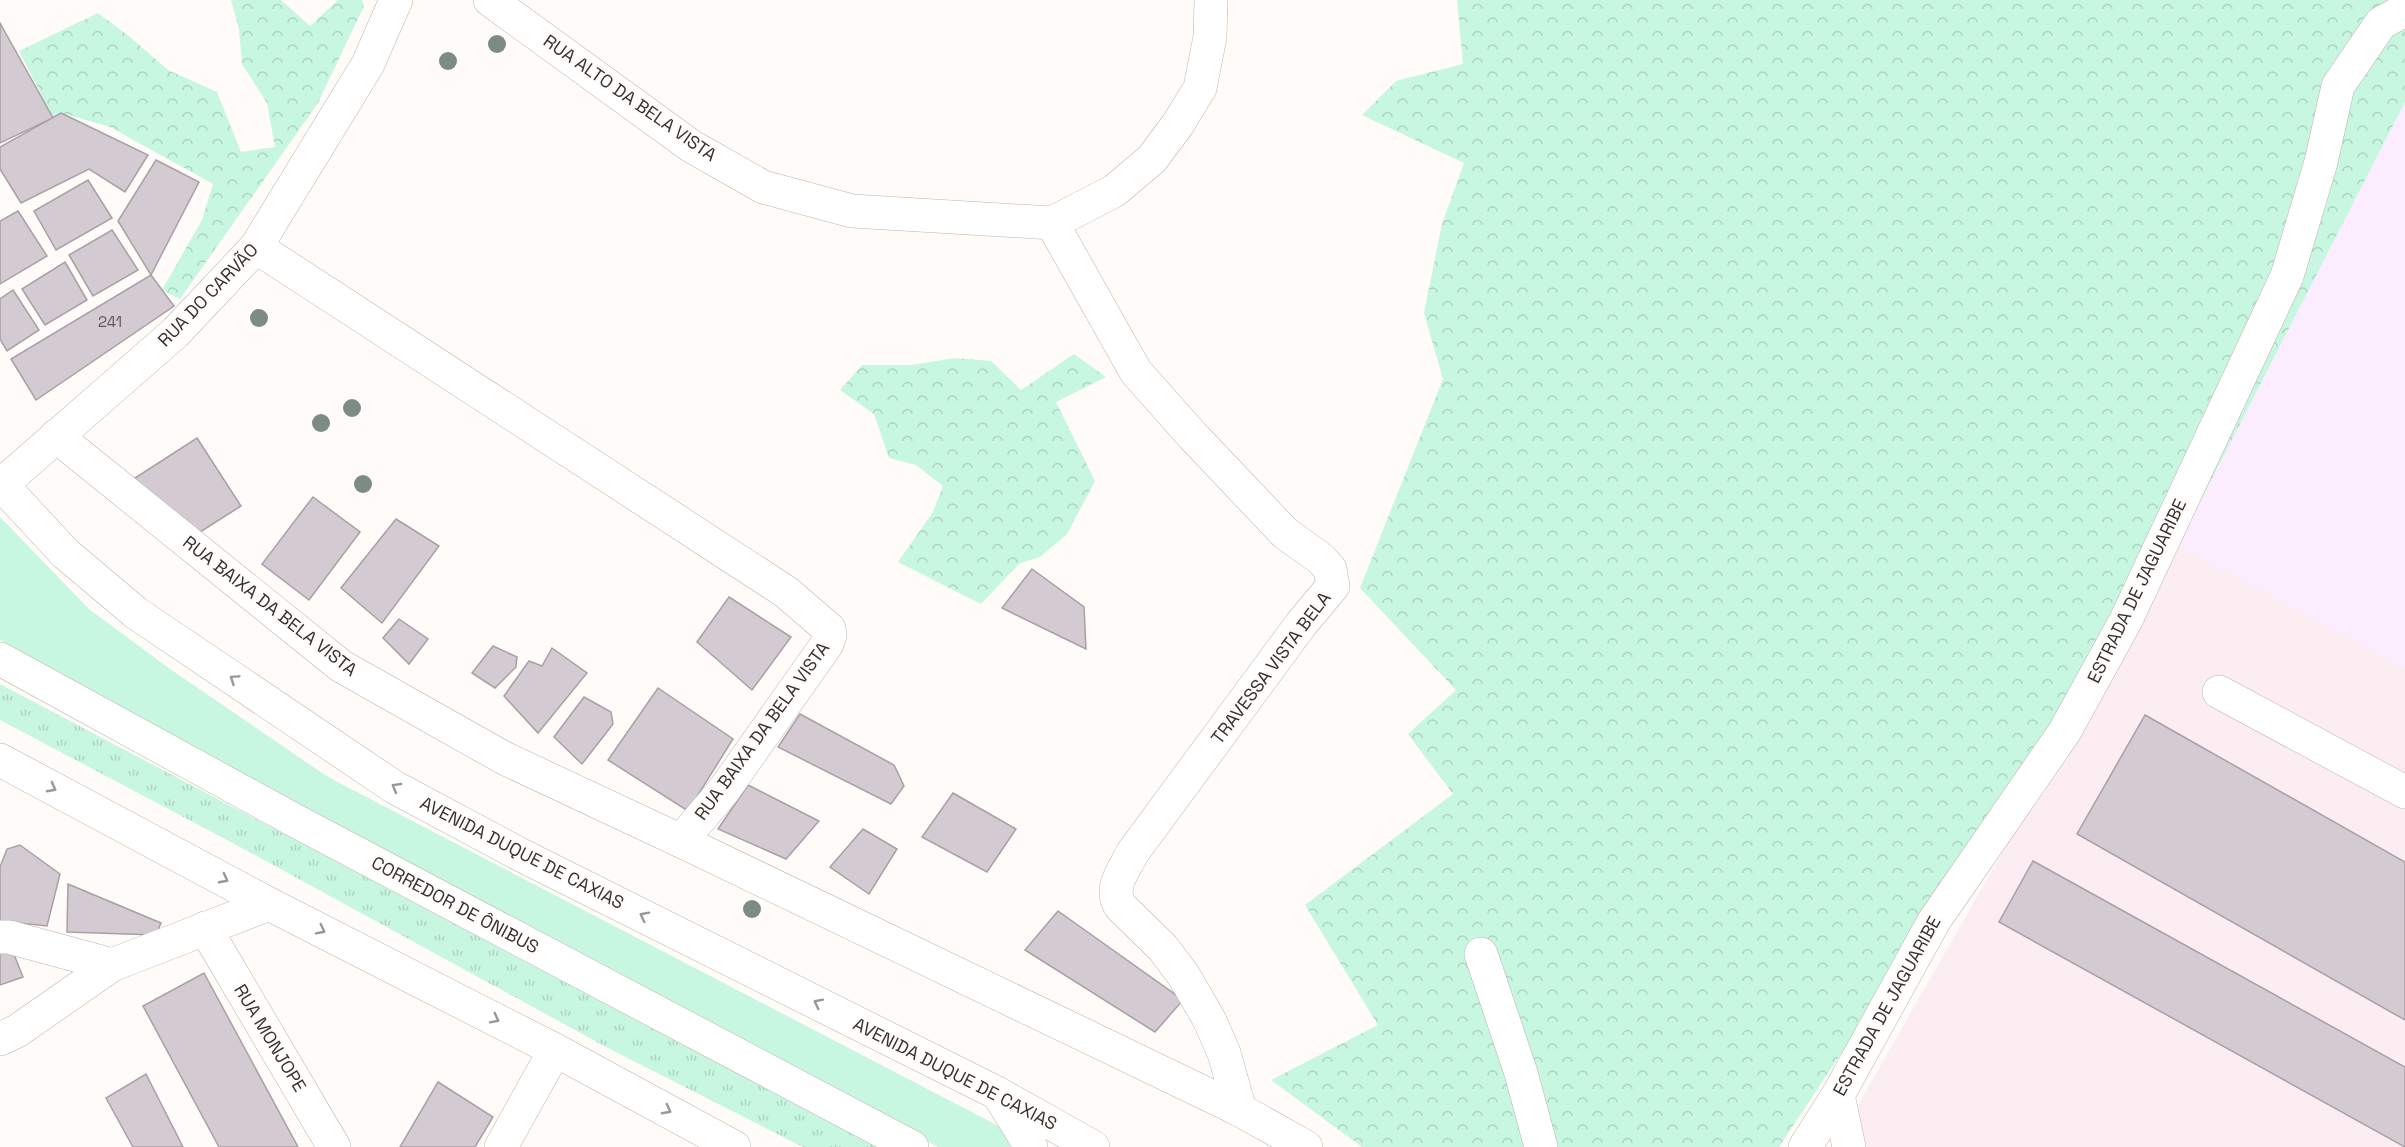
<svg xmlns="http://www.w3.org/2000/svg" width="2405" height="1147" viewBox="0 0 2405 1147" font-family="'Space Grotesk',sans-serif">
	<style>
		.commercial { fill: #fcedf2 }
		.education { fill: #fbecff }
		.grass { fill: url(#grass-tufts) }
		.forest { fill: url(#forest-crowns) }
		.green { fill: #c7f7e0 }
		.building { fill: #d4cad1; stroke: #a99fa6; stroke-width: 1.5 }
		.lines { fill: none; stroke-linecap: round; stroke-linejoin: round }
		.minor-casing { stroke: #beb4ad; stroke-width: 34 }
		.highway-casing { stroke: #beb4ad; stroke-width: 34 }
		.minor { stroke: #fff; stroke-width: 33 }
		.highway { stroke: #fff; stroke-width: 33 }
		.tree { fill: #7d8c83 }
		.oneway { stroke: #9a9897 }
		.labels { text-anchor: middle; stroke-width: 4.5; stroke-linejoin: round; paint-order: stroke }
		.number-label { font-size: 15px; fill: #5e5858 }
		.street-label { font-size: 18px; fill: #36322f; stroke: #fffbf8 }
	</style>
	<defs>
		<pattern id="grass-tufts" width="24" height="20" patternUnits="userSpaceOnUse" patternTransform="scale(1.5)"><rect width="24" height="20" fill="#c7f7e0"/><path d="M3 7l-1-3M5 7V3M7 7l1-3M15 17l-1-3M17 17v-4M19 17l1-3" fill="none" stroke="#acd4c0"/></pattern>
		<pattern id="forest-crowns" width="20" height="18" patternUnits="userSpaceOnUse" patternTransform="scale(1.5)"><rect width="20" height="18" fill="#c7f7e0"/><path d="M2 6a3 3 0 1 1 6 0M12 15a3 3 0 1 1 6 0" fill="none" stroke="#acd4c0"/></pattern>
	</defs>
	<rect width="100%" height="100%" fill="#fffbf8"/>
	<polygon class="commercial" points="2178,545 2405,668 2405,1147 1834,1147"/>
	<polygon class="education" points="2405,102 2405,668 2178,545"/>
	<polygon class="grass" points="0,684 793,1103 890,1147 803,1147 608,1048 242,848 0,720"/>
	<g class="forest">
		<polygon points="231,0 281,0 310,26 338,0 362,0 364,6 318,103 180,299 162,290 202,220 213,184 110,127 62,113 53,118 19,51 98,13 130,37 168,70 217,92 241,152 275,147 267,103 242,64 239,29"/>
		<polygon points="1457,0 2405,0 2405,102 2178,545 1779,1147 1362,1147 1271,1080 1378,1025 1305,905 1453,794 1408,734 1456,690 1360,588 1443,379 1424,313 1442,224 1464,163 1362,115 1396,81 1463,64"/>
		<polygon points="1074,354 1106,377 1056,402 1095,481 1067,534 1040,557 1020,563 981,604 898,562 933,512 943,486 916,465 889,458 874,414 840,390 862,365 911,365 955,358 991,361 1021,390"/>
	</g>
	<polygon class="green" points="0,517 89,609 170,669 328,777 1010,1132 1017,1147 938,1147 320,824 0,640"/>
	<g class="building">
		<polygon points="0,23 53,118 0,143"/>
		<polygon points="61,113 148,155 125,192 89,169 21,203 0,169 0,147"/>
		<polygon points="156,160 199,182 151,275 118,221"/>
		<polygon points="88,180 112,218 56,250 34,211"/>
		<polygon points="18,211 47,256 0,284 0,221"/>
		<polygon points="112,230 138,270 93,296 69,255"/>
		<polygon points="65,262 87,300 45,325 22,289"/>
		<polygon points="151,275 174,306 36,400 11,359"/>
		<polygon points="13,290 39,330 7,351 0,339 0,299"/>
		<polygon points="197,438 241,506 189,539 162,519 135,478"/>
		<polygon points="313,497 360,532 309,600 262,564"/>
		<polygon points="396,519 439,546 382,623 341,588"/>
		<polygon points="1032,569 1084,607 1086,649 1002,608"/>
		<polygon points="729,597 791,637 752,690 697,642"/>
		<polygon points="399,619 428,639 409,664 383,638"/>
		<polygon points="493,646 517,657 516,667 495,688 472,673"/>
		<polygon points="552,648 587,673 538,733 504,696 529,661 542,666"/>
		<polygon points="658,688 733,739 688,811 608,760"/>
		<polygon points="584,697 611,712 613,724 582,764 554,737"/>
		<polygon points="800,714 894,765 904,786 891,804 778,747"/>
		<polygon points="2145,715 2405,862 2405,1020 2077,834"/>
		<polygon points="748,785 819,821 786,859 718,829"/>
		<polygon points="953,793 1016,829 987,872 922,837"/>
		<polygon points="863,829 897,849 869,894 830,867"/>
		<polygon points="20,845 60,874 47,926 0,921 0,867 7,849"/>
		<polygon points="2033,861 2405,1067 2405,1147 1999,922"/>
		<polygon points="68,884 161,923 156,935 67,932"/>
		<polygon points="1058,911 1183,1000 1155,1032 1025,950"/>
		<polygon points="11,947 23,977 0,985 0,952"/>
		<polygon points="204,973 298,1147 219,1147 143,1006"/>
		<polygon points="146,1074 183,1147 133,1147 106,1098"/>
		<polygon points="438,1082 493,1117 475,1147 400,1147"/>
	</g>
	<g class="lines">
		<defs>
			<g id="minor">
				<polyline points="490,0 691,146 763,187 852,211 1052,223 1114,191 1152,159 1178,124 1200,88 1210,37 1211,0"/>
				<path d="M1052,223L1136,372L1192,435L1285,533L1321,559L1330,569L1333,586L1302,623L1133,852C1124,870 1109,887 1120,906L1163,948L1184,976L1209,1019L1224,1053L1240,1110"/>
				<polyline points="256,247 786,592 829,629 830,635 827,644 724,790 681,841"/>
				<polyline points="56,436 341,666 504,758 681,841 1240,1110 1306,1147"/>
				<polyline points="1,485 175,333 256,247 368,64 396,0"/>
				<polyline points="0,659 294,820 912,1147"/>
				<polyline points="2219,692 2405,792"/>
				<polyline points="205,928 334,1147"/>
				<polyline points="0,937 9,937 112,965"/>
				<polyline points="1481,954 1521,1073 1541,1147"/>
				<polyline points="0,1039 17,1031 112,965 269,904"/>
				<polyline points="1838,1095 1849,1147"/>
				<polyline points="501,1147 555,1050"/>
				<polyline points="1805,1147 1838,1095 1934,921 2065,731 2126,620 2287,276 2321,162 2338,86 2381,23 2405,10"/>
			</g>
			<g id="highway">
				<polyline points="0,483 65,553 136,613 394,787 525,857 997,1093 1093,1147"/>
				<polyline points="0,760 269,904 555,1050 734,1147"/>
				<polyline points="999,1095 1031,1147"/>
			</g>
		</defs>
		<use href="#minor" class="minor-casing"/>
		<use href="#highway" class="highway-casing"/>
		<use href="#minor" class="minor"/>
		<use href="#highway" class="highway"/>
	</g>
	<g class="tree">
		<circle cx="497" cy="44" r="9"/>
		<circle cx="448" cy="61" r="9"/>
		<circle cx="259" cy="318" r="9"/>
		<circle cx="352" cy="408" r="9"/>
		<circle cx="321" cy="423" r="9"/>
		<circle cx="363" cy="484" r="9"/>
		<circle cx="752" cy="909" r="9"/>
	</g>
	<defs><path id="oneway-chevron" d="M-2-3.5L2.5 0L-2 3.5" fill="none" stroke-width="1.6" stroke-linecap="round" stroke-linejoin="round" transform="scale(1.5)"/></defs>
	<g class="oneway">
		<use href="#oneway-chevron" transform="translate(234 679) rotate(-146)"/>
		<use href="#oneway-chevron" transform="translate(396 787) rotate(-150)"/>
		<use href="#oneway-chevron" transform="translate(52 788) rotate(28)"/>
		<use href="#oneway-chevron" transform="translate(224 879) rotate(28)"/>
		<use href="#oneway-chevron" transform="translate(644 916) rotate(-153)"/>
		<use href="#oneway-chevron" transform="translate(321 930) rotate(27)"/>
		<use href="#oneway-chevron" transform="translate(818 1003) rotate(-153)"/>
		<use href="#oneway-chevron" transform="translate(495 1019) rotate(27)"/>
		<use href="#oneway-chevron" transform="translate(667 1110) rotate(28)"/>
	</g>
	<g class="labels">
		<g class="number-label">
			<text x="110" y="327">241</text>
		</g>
		<g class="street-label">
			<text transform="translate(630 98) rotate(35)" y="6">RUA ALTO DA BELA VISTA</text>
			<text transform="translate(208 295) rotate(-46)" y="6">RUA DO CARVÃO</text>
			<text transform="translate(2137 591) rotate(-64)" y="6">ESTRADA DE JAGUARIBE</text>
			<text transform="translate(270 606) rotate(38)" y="6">RUA BAIXA DA BELA VISTA</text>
			<text transform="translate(1271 668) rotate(-53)" y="6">TRAVESSA VISTA BELA</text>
			<text transform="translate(762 731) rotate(-54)" y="6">RUA BAIXA DA BELA VISTA</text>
			<text transform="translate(522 853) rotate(27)" y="6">AVENIDA DUQUE DE CAXIAS</text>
			<text transform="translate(455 905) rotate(28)" y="6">CORREDOR DE ÔNIBUS</text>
			<text transform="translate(1887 1006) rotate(-61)" y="6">ESTRADA DE JAGUARIBE</text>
			<text transform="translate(270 1038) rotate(59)" y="6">RUA MONJOPE</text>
			<text transform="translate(955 1074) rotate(27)" y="6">AVENIDA DUQUE DE CAXIAS</text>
		</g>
	</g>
</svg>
